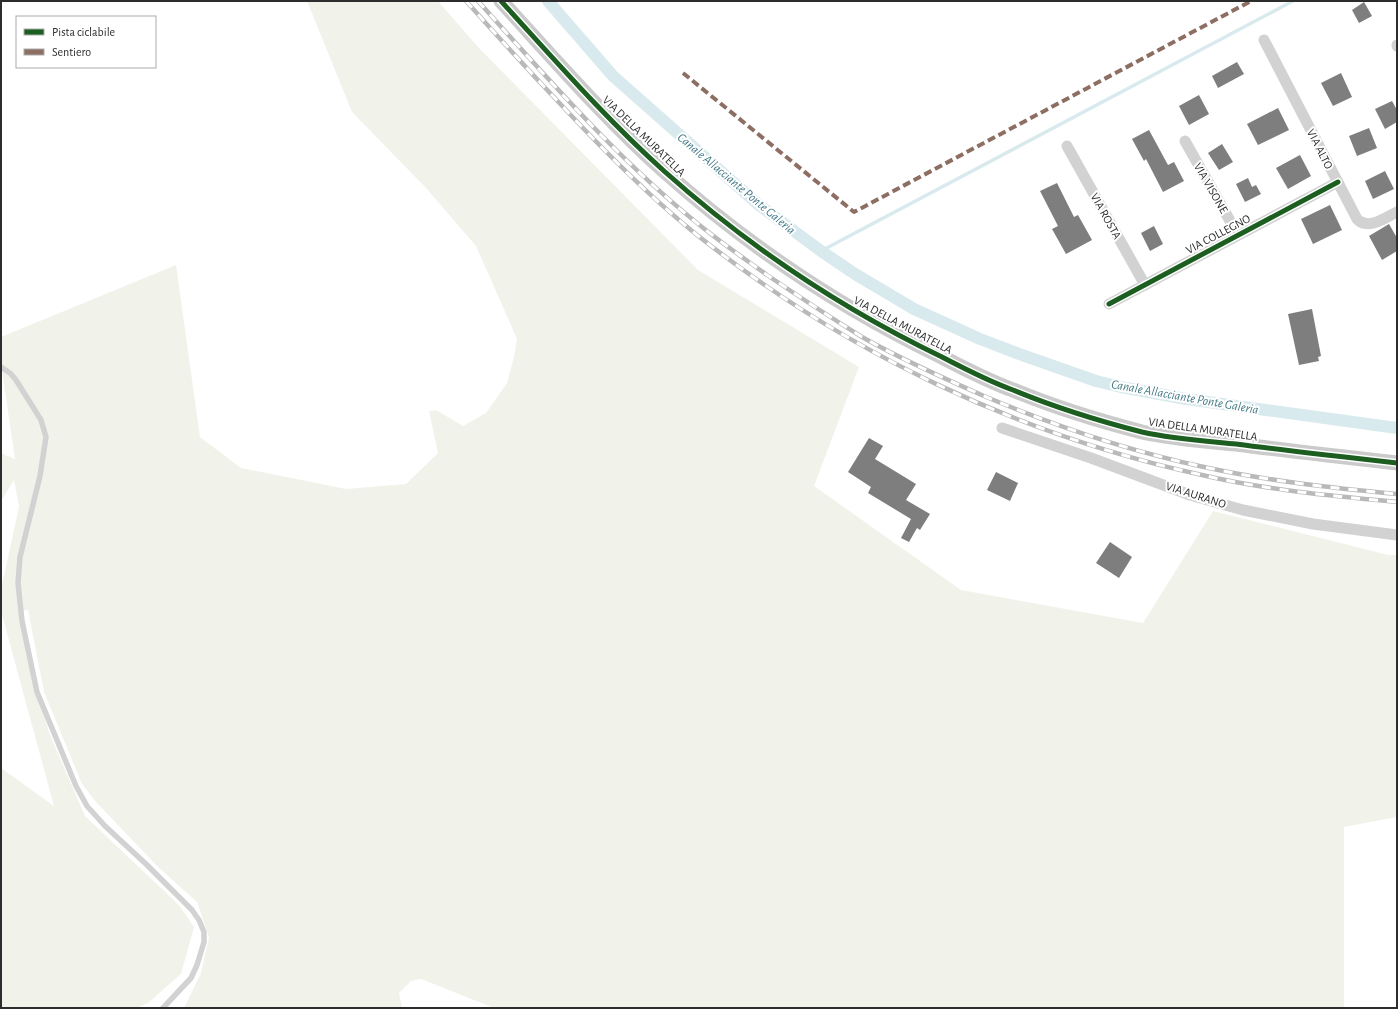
<svg xmlns="http://www.w3.org/2000/svg" width="1398" height="1009" viewBox="0 0 1398 1009" font-family="'Alegreya Sans',sans-serif">
	<style>
		.green { fill: #f1f3eb }
		.lines { fill: none; stroke-linecap: round; stroke-linejoin: round }
		.stream { stroke: #d9eaee; stroke-width: 3.5 }
		.canal { stroke: #d9eaee; stroke-width: 12 }
		.building { fill: #7e7e7e }
		.lane { stroke: #d2d2d2; stroke-width: 5.5 }
		.street { stroke: #d2d2d2; stroke-width: 11 }
		.secondary { stroke: #cbcbcb; stroke-width: 15 }
		.rail-casing { stroke: #b9b9b9; stroke-width: 4.5 }
		.rail { stroke: #fff; stroke-width: 3; stroke-dasharray: 9; stroke-linecap: butt }
		.quiet { stroke: #8d6e63; stroke-width: 4; stroke-dasharray: 8 4; stroke-linecap: butt }
		.cycleway-casing { stroke: #fff; stroke-width: 8 }
		.cycleway { stroke: #1b5e20; stroke-width: 5 }
		.labels { text-anchor: middle; stroke-width: 4; stroke-linejoin: round; paint-order: stroke }
		.street-label { font-size: 12px; fill: #2d2d2d; stroke: #fff }
		.water-label { font-size: 13px; font-style: italic; fill: #427987; stroke: #fff }
	</style>
	<rect width="100%" height="100%" fill="#fff"/>
	<polygon class="green" points="307,1 438,1 478,47 698,270 859,367 814,486 961,590 1143,623 1213,511 1388,555 1397,555 1397,817 1344,827 1344,1008 494,1008 421,979 411,981 399,993 402,1008 184,1008 201,973 209,937 197,902 158,867 96,802 82,784 44,692 28,610 20,611 32,677 50,735 85,816 179,905 194,927 181,974 148,1003 137,1008 1,1008 1,768 54,806 1,611 1,589 19,507 14,480 1,501 1,453 15,459 1,364 1,337 176,265 200,437 241,468 346,489 406,484 438,453 429,411 436,410 463,426 486,413 507,383 514,357 517,339 476,246 426,188 352,112"/>
	<g class="lines">
		<polyline class="stream" points="821,251 1293,1"/>
		<polyline class="canal" points="548,1 613,76 759,205 821,251 855,274 914,309 980,339 1022,355 1096,381 1121,387 1186,399 1397,428"/>
	</g>
	<g class="building">
		<polygon points="1364,2 1372,16 1359,23 1352,10"/>
		<polygon points="1237,62 1244,74 1218,88 1212,76"/>
		<polygon points="1341,73 1352,97 1333,106 1321,83"/>
		<polygon points="1199,95 1209,114 1189,125 1179,106"/>
		<polygon points="1392,101 1397,110 1397,122 1385,129 1375,109"/>
		<polygon points="1278,108 1289,130 1258,145 1247,124"/>
		<polygon points="1369,128 1377,148 1357,156 1349,136"/>
		<polygon points="1149,130 1168,165 1174,162 1184,181 1163,192 1146,159 1144,161 1132,139"/>
		<polygon points="1222,144 1233,162 1219,170 1208,153"/>
		<polygon points="1300,155 1311,176 1288,189 1276,168"/>
		<polygon points="1385,171 1394,189 1373,199 1365,181"/>
		<polygon points="1248,178 1252,187 1256,185 1261,194 1245,202 1236,184"/>
		<polygon points="1057,183 1074,217 1078,215 1092,240 1066,254 1052,229 1058,226 1040,191"/>
		<polygon points="1330,205 1342,230 1313,244 1301,219"/>
		<polygon points="1389,224 1397,238 1397,251 1382,260 1369,236"/>
		<polygon points="1154,226 1163,244 1150,251 1141,233"/>
		<polygon points="1312,309 1321,356 1318,357 1319,361 1299,365 1288,314"/>
		<polygon points="869,438 883,446 875,459 916,484 906,500 930,514 920,530 917,528 909,542 901,538 911,519 868,493 871,487 848,472"/>
		<polygon points="996,472 1018,483 1010,501 987,490"/>
		<polygon points="1110,542 1132,557 1119,578 1096,563"/>
	</g>
	<g class="lines">
		<polyline class="lane" points="1,367 10,373 16,380 41,420 46,437 40,476 20,557 18,583 22,621 37,692 76,786 87,806 105,826 146,864 192,910 199,920 204,932 204,942 197,965 191,978 163,1008"/>
		<g class="street">
			<path d="M1264,40L1357,219C1368,231 1386,217 1397,212"/>
			<polyline points="1397,45 1397,46"/>
			<polyline points="1185,141 1238,235"/>
			<polyline points="1067,146 1145,285"/>
			<polyline points="1109,304 1338,182"/>
			<polyline points="1002,428 1091,458 1190,495 1243,510 1313,524 1397,535"/>
		</g>
		<path class="secondary" d="M501,1C554,59 606,119 664,171C748,246 840,308 942,357C965,369 988,381 1013,390C1054,407 1099,421 1142,432C1173,439 1205,441 1236,444C1289,451 1343,457 1397,463"/>
		<defs>
			<g id="rail">
				<path d="M466,1C499,38 532,74 566,110C607,154 650,197 697,235C845,352 1018,435 1202,475C1266,490 1332,496 1397,502"/>
				<path d="M478,1C548,79 619,161 702,227C723,244 745,259 767,275C798,296 830,317 862,337C901,359 943,378 984,396C1055,426 1129,451 1204,467C1268,481 1333,488 1397,494"/>
			</g>
		</defs>
		<use href="#rail" class="rail-casing"/>
		<use href="#rail" class="rail"/>
		<polyline class="quiet" points="683,73 854,212 1251,1"/>
		<defs>
			<g id="cycleway">
				<path d="M501,1C554,59 606,119 664,171C748,246 840,308 942,357C965,369 988,381 1013,390C1054,407 1099,421 1142,432C1173,439 1205,441 1236,444C1289,451 1343,457 1397,463"/>
				<polyline points="1109,304 1338,182"/>
			</g>
		</defs>
		<use href="#cycleway" class="cycleway-casing"/>
		<use href="#cycleway" class="cycleway"/>
	</g>
	<g class="labels">
		<g class="street-label">
			<text transform="translate(644 136) rotate(44)" y="4">VIA DELLA MURATELLA</text>
			<text transform="translate(1320 149) rotate(63)" y="4">VIA ALTO</text>
			<text transform="translate(1211 188) rotate(60)" y="4">VIA VISONE</text>
			<text transform="translate(1106 216) rotate(61)" y="4">VIA ROSTA</text>
			<text transform="translate(1218 234) rotate(-28)" y="4">VIA COLLEGNO</text>
			<text transform="translate(903 325) rotate(28)" y="4">VIA DELLA MURATELLA</text>
			<text transform="translate(1203 429) rotate(8)" y="4">VIA DELLA MURATELLA</text>
			<text transform="translate(1196 495) rotate(18)" y="4">VIA AURANO</text>
		</g>
		<g class="water-label">
			<text transform="translate(737 183) rotate(40)" y="5">Canale Allacciante Ponte Galeria</text>
			<text transform="translate(1185 396) rotate(10)" y="5">Canale Allacciante Ponte Galeria</text>
		</g>
	</g>
	<rect width="1398" height="1009" fill="none" stroke="#2d2d2d" stroke-width="4"/>
	<rect x="16" y="16" width="140" height="52" fill="#ffffff" stroke="#ababab"/>
	<rect x="24" y="29" width="20" height="6" fill="#1b5e20" stroke="#ababab"/>
	<text x="52" y="36" font-size="12" fill="#2d2d2d">Pista ciclabile</text>
	<rect x="24" y="49" width="20" height="6" fill="#8d6e63" stroke="#ababab"/>
	<text x="52" y="56" font-size="12" fill="#2d2d2d">Sentiero</text>
</svg>
